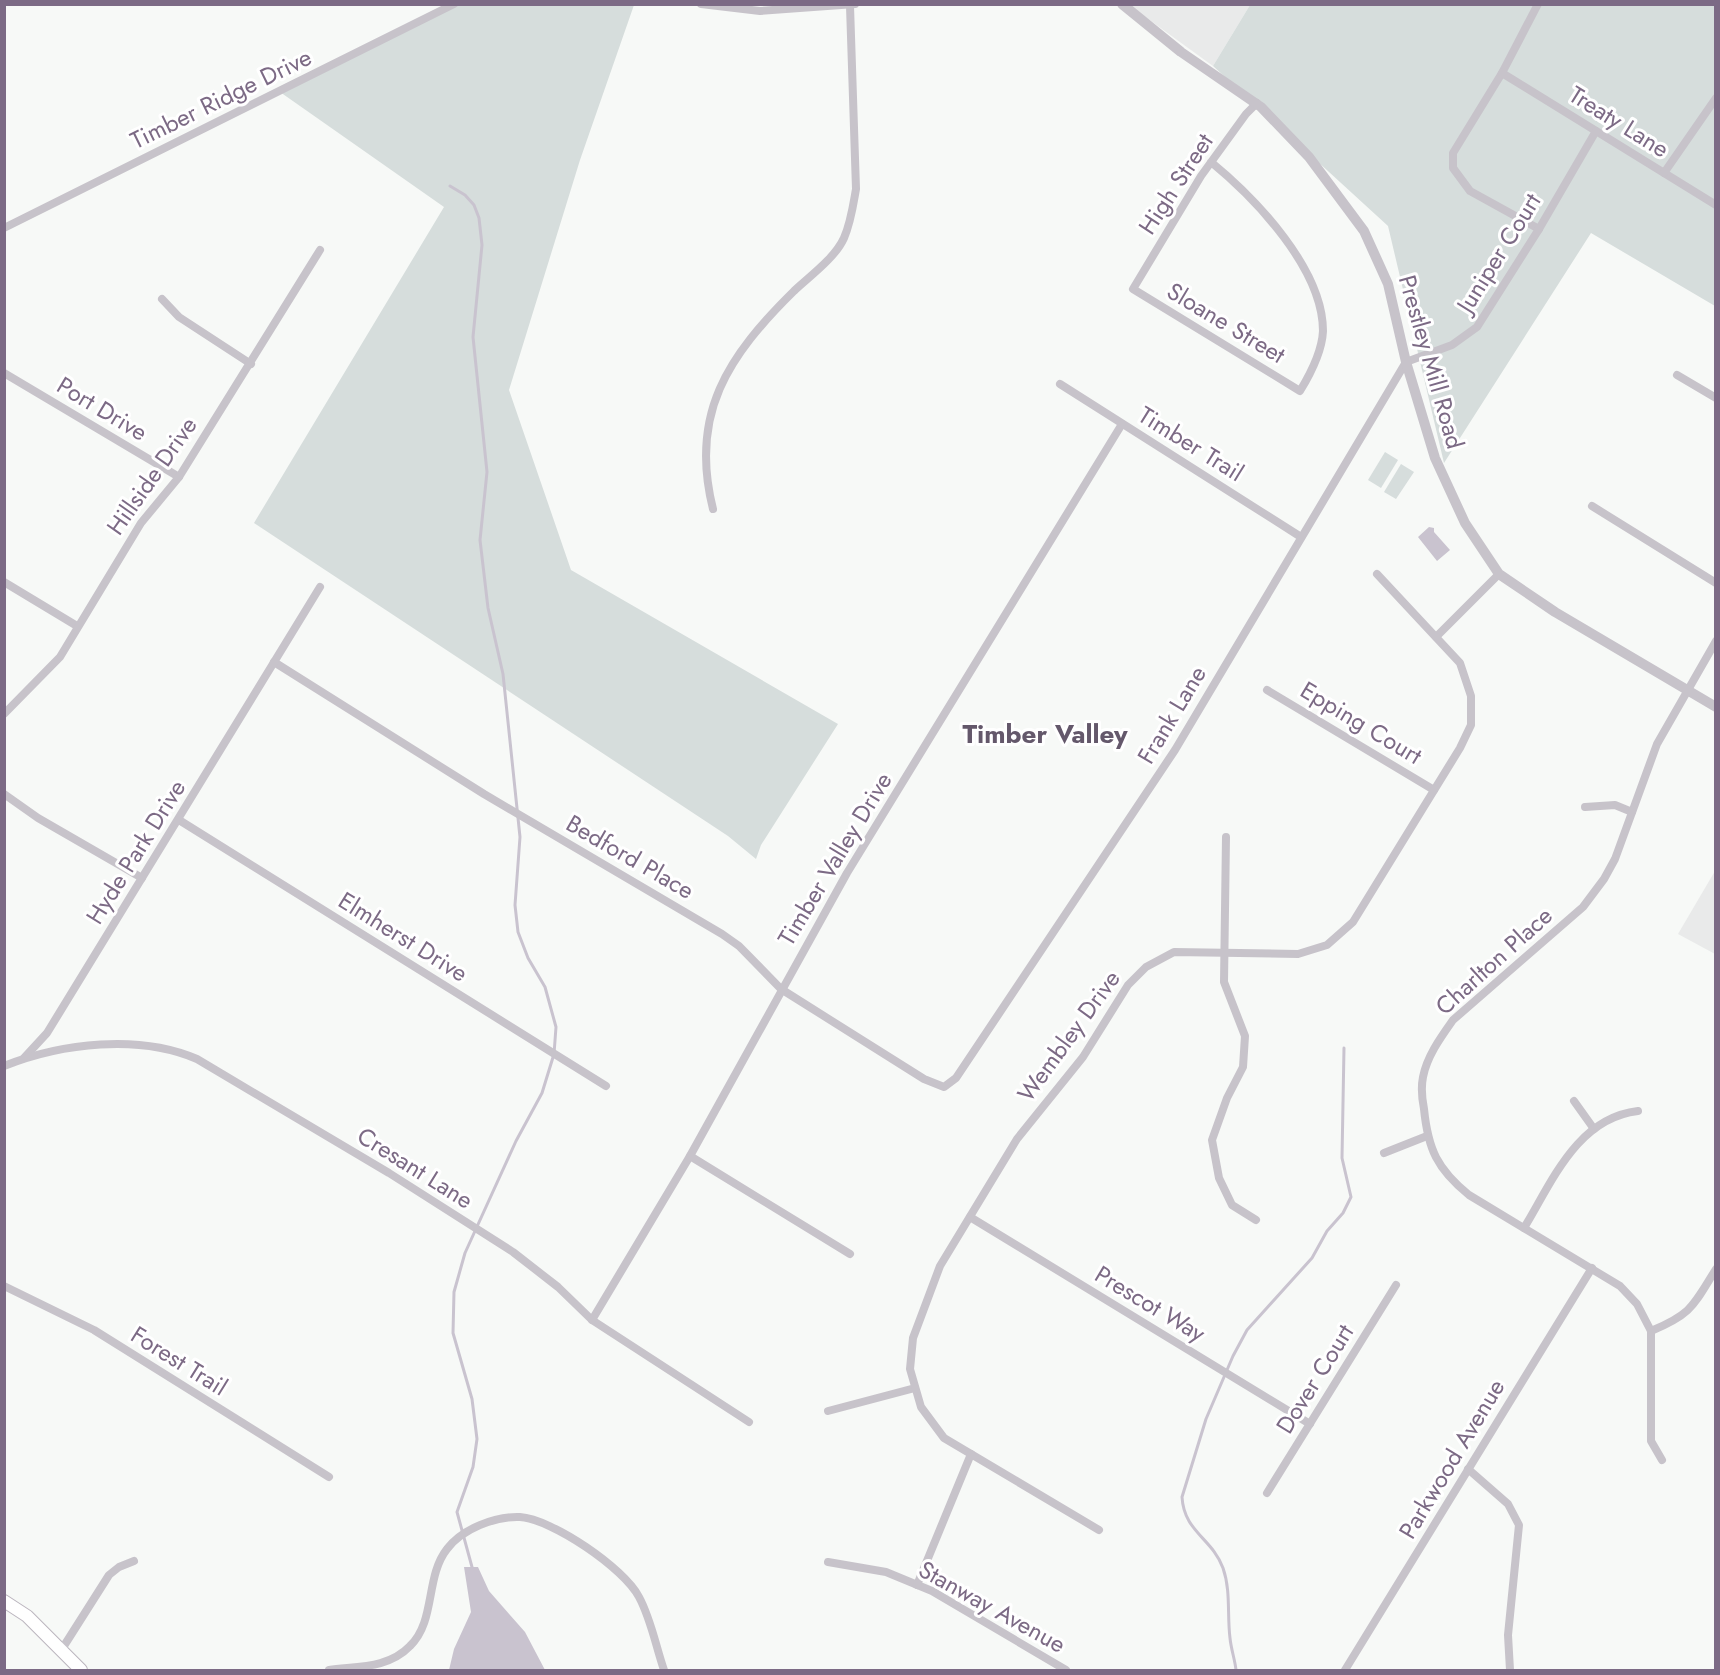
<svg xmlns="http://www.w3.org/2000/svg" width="1720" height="1675" viewBox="0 0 1720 1675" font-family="Jost,sans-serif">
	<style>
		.built { fill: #e9eaea }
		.green { fill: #d6dddc }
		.water { fill: #c9c3cf }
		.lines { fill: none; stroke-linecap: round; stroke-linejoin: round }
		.stream { stroke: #c9c3cf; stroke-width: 3 }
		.secondary-casing { stroke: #bbb5be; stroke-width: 14 }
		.minor { stroke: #c7c3ca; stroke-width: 8 }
		.tertiary { stroke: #c7c3ca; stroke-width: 10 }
		.secondary { stroke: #fff; stroke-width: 12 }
		.labels { text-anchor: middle; stroke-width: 6; stroke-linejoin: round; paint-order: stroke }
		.street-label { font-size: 24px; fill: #7c6a85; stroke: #fff }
		.neighbourhood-label { font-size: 26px; font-weight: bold; fill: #64586b; stroke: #fff }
	</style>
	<rect width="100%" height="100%" fill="#f7f9f7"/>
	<g class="built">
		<polygon points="1129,5 1250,5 1213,66"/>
		<polygon points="1715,871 1715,954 1678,934"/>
	</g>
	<g class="green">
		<polygon points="454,5 634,5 580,160 509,390 571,570 838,724 761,845 756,859 728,836 254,523 444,207 280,92"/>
		<polygon points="1250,5 1715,5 1715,306 1591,233 1444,463 1388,226 1213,66"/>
		<polygon points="1385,452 1398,460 1381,488 1368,480"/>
		<polygon points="1401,464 1414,472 1396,499 1384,492"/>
	</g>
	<g class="water">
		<polygon points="1429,527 1434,528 1434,532 1450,550 1437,561 1418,537"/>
		<polygon points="464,1567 478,1567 489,1591 525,1632 545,1670 449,1670 454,1649 471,1612"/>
	</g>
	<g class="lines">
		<g class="stream">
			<polyline points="450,186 465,195 474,205 479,218 482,245 473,337 487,472 480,540 488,608 503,674 520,837 515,905 518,932 528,958 545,987 556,1027 554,1054 542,1093 516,1141 465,1253 454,1292 453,1333 472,1399 477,1439 473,1467 457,1512 472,1567"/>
			<path d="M1236,1670C1235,1660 1231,1649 1230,1638C1227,1615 1231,1591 1223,1568C1212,1538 1184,1532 1182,1497L1206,1419L1233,1356L1247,1330L1312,1258L1327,1231L1343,1213L1351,1197L1342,1158L1344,1048"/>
		</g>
		<defs>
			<polyline id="secondary" points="4,1601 27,1616 81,1670"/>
		</defs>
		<use href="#secondary" class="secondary-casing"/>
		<g class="minor">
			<polyline points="701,4 760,11 855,4"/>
			<polyline points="1538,4 1502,73 1453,153 1453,168 1470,191 1539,229"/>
			<polyline points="1502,73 1716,205"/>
			<path d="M1211,162C1256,199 1323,269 1323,331C1322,352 1311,373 1300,391L1133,289L1201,176L1246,114L1257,103"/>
			<polyline points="1664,173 1716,98"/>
			<polyline points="4,228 454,4"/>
			<polyline points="162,299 179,317 251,364"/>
			<polyline points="4,373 179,477"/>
			<polyline points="1677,375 1716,398"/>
			<polyline points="1060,384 1301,537"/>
			<polyline points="1592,506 1716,583"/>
			<path d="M713,509C689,414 728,356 794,291C810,276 835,258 844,238C851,222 853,206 856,189L850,6"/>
			<polyline points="4,582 77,626"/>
			<polyline points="1436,637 1499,574"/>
			<polyline points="274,662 484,794 722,934 739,946 781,989 924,1079 944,1087 956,1078 1175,750 1406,362 1452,345 1477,327 1539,229 1596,131"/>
			<polyline points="1267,690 1434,790"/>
			<polyline points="4,714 60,657 141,523 179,477 320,250"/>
			<polyline points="4,794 38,818 142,878"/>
			<polyline points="1585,807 1615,805 1632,812"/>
			<polyline points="179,820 606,1086"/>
			<polyline points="1226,837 1224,982 1245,1036 1243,1067 1227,1098 1212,1140 1219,1178 1232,1205 1256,1220"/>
			<polyline points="24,1058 47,1033 320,587"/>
			<path d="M4,1066C62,1043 139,1034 197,1059L389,1173L513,1252L558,1287L592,1320L749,1422"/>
			<polyline points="1574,1101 1594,1129"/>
			<polyline points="1384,1153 1427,1136"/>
			<polyline points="690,1156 850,1254"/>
			<polyline points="970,1217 1310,1424"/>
			<path d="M1524,1228C1552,1182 1577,1118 1638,1111"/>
			<polyline points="4,1286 94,1330 329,1477"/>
			<polyline points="592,1320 690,1156 847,873 1122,424"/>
			<path d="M1651,1331C1692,1314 1693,1306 1716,1269"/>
			<polyline points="828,1411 915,1388"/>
			<path d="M1662,1460L1651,1441V1331L1637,1304L1620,1286L1469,1195C1437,1169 1428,1149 1424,1109C1422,1099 1421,1087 1423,1077C1427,1056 1441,1037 1453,1020L1583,907L1604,879L1615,859L1657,744L1716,641"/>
			<polyline points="1468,1469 1508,1504 1519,1525 1508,1635 1510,1670"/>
			<polyline points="1267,1493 1396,1285"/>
			<polyline points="1099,1530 944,1438 921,1407 910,1369 913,1338 940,1266 1017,1139 1083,1057 1128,985 1146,967 1174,952 1298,954 1327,945 1353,922 1460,748 1471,725 1471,696 1460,663 1377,574"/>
			<polyline points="828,1562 886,1572 932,1591 1066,1670"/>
			<polyline points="917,1585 971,1454"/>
			<polyline points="62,1649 109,1575 119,1567 134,1561"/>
			<path d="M329,1670C356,1666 388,1669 410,1646C436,1621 425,1577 447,1549C462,1529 495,1516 520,1517C552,1519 624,1568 639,1597C651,1619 656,1647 664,1670"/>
			<polyline points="1345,1670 1592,1268"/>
		</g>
		<polyline class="tertiary" points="1122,4 1181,52 1261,107 1309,157 1364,231 1388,284 1406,362 1435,458 1465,523 1499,574 1555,612 1716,707"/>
		<use href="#secondary" class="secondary"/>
	</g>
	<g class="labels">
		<g class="street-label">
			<text transform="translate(221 99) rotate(-26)" y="8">Timber Ridge Drive</text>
			<text transform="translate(1619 122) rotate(32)" y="8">Treaty Lane</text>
			<text transform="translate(1176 184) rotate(-57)" y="8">High Street</text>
			<text transform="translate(1499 253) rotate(-58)" y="8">Juniper Court</text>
			<text transform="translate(1226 323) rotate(31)" y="8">Sloane Street</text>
			<text transform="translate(1431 362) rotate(74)" y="8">Prestley Mill Road</text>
			<text transform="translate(102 409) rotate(31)" y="8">Port Drive</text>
			<text transform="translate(1191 444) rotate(32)" y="8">Timber Trail</text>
			<text transform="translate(152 476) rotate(-55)" y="8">Hillside Drive</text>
			<text transform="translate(1172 715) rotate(-59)" y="8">Frank Lane</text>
			<text transform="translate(1361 723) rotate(31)" y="8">Epping Court</text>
			<text transform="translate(136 852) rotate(-58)" y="8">Hyde Park Drive</text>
			<text transform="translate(630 857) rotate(30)" y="8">Bedford Place</text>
			<text transform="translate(835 859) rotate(-59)" y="8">Timber Valley Drive</text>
			<text transform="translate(403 937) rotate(32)" y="8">Elmherst Drive</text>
			<text transform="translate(1494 961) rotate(-42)" y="8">Charlton Place</text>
			<text transform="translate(1069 1036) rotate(-54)" y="8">Wembley Drive</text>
			<text transform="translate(415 1168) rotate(32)" y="8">Cresant Lane</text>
			<text transform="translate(1150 1304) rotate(31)" y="8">Prescot Way</text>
			<text transform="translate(179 1361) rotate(32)" y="8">Forest Trail</text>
			<text transform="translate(1315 1379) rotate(-58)" y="8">Dover Court</text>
			<text transform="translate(1452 1459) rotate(-59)" y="8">Parkwood Avenue</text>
			<text transform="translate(992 1607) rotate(29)" y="8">Stanway Avenue</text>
		</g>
		<g class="neighbourhood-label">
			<text x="1045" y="743">Timber Valley</text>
		</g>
	</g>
	<rect width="1720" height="1675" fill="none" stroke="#7c6a85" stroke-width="12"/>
</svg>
